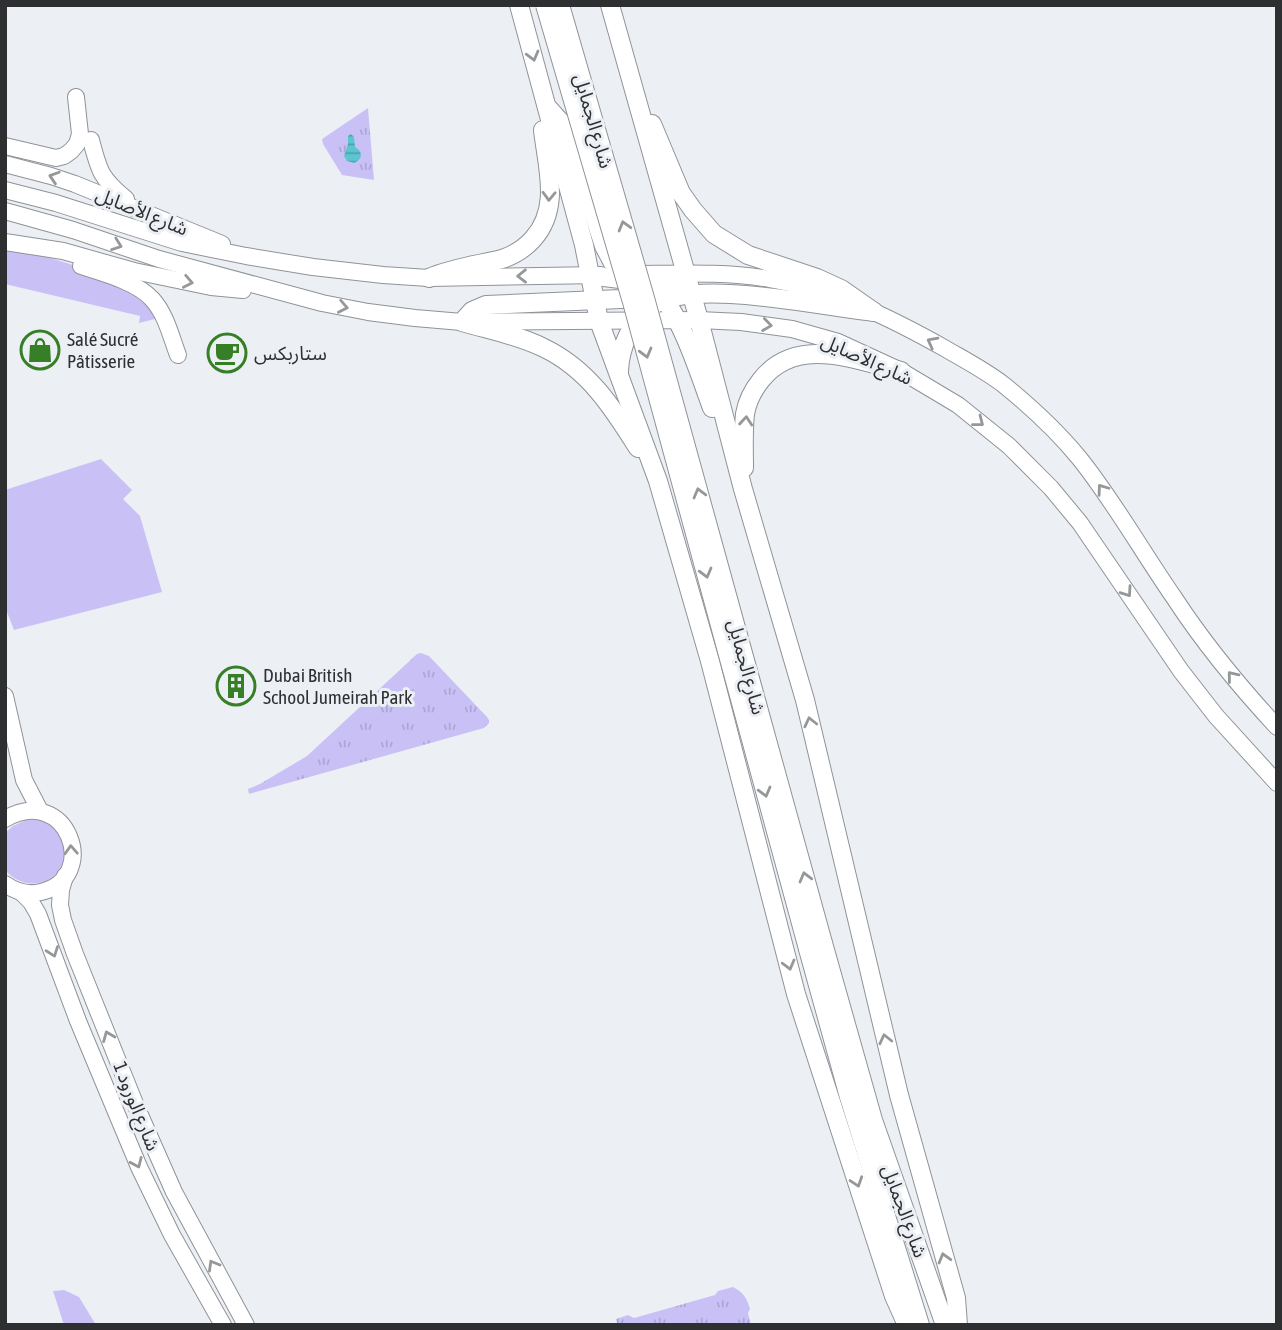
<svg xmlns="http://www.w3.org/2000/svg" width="1282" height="1330" viewBox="0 0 1282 1330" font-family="'Asap Condensed','Noto Sans Arabic',sans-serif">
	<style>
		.green { fill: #c9c1f6 }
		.park { fill: url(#park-tufts) }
		.water { fill: url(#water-rules) }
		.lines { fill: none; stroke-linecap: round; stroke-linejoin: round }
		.secondary-casing { stroke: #8f9398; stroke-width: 18 }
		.primary-casing { stroke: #8f9398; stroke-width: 20 }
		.secondary { stroke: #fff; stroke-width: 16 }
		.primary { stroke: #fff; stroke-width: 18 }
		.primary-bridge-casing { stroke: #8f9398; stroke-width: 20; stroke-linecap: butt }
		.primary-bridge { stroke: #fff; stroke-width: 18 }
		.oneway { stroke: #969798 }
		.labels { text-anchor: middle; stroke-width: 6; stroke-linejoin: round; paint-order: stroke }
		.street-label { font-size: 19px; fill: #2e2f31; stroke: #ecf0f5 }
		.poi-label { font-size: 19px; fill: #2e2f31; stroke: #ecf0f5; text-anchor: start }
	</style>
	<defs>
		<pattern id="park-tufts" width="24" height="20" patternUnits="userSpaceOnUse" patternTransform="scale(1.75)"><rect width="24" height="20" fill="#c9c1f6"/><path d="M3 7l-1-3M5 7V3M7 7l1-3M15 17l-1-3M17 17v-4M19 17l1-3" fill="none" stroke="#ada6d3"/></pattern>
		<pattern id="water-rules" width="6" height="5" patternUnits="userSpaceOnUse" patternTransform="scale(1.75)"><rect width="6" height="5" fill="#5dc5d1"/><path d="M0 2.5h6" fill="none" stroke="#4da0aa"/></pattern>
	</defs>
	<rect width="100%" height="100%" fill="#ecf0f5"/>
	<g class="green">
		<polygon points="5,250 41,255 73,265 96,276 134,290 159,318 139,323 140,316 5,284"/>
		<polygon points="101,459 132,490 123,499 140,516 162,592 14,630 5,607 5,490"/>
		<path d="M26,820C32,820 37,819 42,821C60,827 70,850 61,867C49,889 20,888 5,870V833L13,826Z"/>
		<polygon points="64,1290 79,1297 96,1325 64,1325 53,1291"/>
	</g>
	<g class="park">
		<polygon points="368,108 374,180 342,175 323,144 322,139"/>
		<polygon points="421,653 429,656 487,717 489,720 489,723 484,728 249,794 248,789 260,784 307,756 417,654"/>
		<path d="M733,1287C743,1292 747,1298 750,1309L748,1313L751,1325H615L617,1323L616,1319L628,1315L634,1318L715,1295L718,1291Z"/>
	</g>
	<path class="water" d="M351,134L354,137L355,147C363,151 363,160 354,163L347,161L344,156L348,144V136Z"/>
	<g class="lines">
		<defs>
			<g id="secondary">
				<path d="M91,140C99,171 101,179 126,199"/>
				<polyline points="5,146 56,158 64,156 71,151 77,144 80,134 76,97"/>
				<polyline points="5,164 51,176 75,184 222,244"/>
				<polyline points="5,190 56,203 182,243 246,256 313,267 383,275 429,278 601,275"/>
				<polyline points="5,211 73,230 159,259 322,303 368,312 415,318 462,322 699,320 741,322 792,329 838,342 901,371 958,405 1009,446 1051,488 1080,523 1181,671 1216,716 1277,783"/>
				<polyline points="5,242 63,251 134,271 211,287 243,290"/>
				<path d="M81,266C103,273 137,282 152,299C166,314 171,337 178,355"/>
				<path d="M627,274C674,274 723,271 770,279C832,289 891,318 946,349C965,360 986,371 1004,385C1031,407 1058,432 1080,459C1115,503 1143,553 1175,599C1205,645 1240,687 1277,727"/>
				<polyline points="5,696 24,780 40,811"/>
				<path d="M5,819C68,783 101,878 41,892C28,895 16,892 5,884"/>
				<polyline points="65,876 61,890 60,905 63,920 75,954 136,1106 174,1192 246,1325"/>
				<polyline points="21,892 31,902 38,914 78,1021 139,1167 172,1235 223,1325"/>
			</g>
			<g id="primary">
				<polyline points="519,5 584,245 599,321 658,481 710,661 796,994 894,1296 907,1325"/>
				<polyline points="610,5 699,320 743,489 805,700 899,1095 956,1298 958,1325"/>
				<polyline points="549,109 566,128 604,246 613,263 622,277"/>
				<polyline points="652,124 681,193 693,210 714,234 748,255 817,278 841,289 874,312"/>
				<path d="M590,276C611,278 635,279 654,290C679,306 701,379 712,408"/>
				<path d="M429,278C452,268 477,265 502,259C514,255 525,248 533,239C561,208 547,167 543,130"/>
				<path d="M619,371C620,347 631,321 652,306C693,277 823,307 874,312"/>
				<path d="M638,448C613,408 588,369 544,348C518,335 489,330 462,322L472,311L486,305L621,299L654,290L686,274"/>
				<path d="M744,468C744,451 743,432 745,414C747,402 753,390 761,380C797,335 854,360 901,371"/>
				<polyline points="823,943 873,1120 945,1325"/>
				<polyline points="808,949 849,1097 920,1325"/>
			</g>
		</defs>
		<use href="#secondary" class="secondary-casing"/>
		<use href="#primary" class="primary-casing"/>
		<use href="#secondary" class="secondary"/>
		<use href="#primary" class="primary"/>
		<defs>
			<g id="primary-bridge">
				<polyline points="545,5 632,302 808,949"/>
				<polyline points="560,5 645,298 823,943"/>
			</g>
		</defs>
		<use href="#primary-bridge" class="primary-bridge-casing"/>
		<use href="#primary-bridge" class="primary-bridge"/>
	</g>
	<defs><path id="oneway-chevron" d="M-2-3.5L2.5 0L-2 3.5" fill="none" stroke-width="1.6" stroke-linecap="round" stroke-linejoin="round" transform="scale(1.75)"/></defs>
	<g class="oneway">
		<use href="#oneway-chevron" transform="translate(533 56) rotate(75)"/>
		<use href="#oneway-chevron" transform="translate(54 177) rotate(-162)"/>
		<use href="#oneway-chevron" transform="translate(549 196) rotate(92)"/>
		<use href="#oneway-chevron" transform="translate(624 226) rotate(-106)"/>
		<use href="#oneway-chevron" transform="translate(117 245) rotate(20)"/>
		<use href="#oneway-chevron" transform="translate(522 276) rotate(179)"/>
		<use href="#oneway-chevron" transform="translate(188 282) rotate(11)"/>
		<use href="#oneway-chevron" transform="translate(343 307) rotate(11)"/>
		<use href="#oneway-chevron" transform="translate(767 325) rotate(8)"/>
		<use href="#oneway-chevron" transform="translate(932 342) rotate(-152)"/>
		<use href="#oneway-chevron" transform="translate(646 353) rotate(75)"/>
		<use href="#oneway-chevron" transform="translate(746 421) rotate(-85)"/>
		<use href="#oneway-chevron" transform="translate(979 422) rotate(38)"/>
		<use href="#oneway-chevron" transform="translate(1102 489) rotate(-126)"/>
		<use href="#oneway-chevron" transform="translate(699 493) rotate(-105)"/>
		<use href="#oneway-chevron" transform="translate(706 573) rotate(75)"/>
		<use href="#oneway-chevron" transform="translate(1127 592) rotate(55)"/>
		<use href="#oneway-chevron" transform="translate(1232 676) rotate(-129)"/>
		<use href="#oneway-chevron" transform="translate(810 722) rotate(-103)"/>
		<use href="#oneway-chevron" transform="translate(765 792) rotate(75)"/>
		<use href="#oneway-chevron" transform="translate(71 850) rotate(-93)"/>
		<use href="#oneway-chevron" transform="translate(805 877) rotate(-105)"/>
		<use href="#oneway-chevron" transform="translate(53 952) rotate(70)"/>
		<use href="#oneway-chevron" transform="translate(789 965) rotate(75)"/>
		<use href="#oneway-chevron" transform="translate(108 1036) rotate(-112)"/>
		<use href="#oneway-chevron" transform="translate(885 1039) rotate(-103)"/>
		<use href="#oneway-chevron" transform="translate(137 1163) rotate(66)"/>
		<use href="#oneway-chevron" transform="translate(857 1182) rotate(72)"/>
		<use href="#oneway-chevron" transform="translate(944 1258) rotate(-106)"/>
		<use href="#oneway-chevron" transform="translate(213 1265) rotate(-120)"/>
	</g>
	<defs>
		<symbol id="shop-ring" viewBox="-11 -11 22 22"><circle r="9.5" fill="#ecf0f5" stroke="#367f26" stroke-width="1.5"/><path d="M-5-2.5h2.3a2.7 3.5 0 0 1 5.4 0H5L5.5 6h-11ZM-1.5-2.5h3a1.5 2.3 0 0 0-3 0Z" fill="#367f26"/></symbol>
		<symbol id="cafe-ring" viewBox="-11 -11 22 22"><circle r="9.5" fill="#ecf0f5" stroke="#367f26" stroke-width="1.5"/><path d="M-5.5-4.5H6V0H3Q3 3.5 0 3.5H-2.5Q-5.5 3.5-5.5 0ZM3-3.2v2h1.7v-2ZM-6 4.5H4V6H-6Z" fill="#367f26"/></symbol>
		<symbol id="building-ring" viewBox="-11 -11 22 22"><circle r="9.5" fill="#ecf0f5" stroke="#367f26" stroke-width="1.5"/><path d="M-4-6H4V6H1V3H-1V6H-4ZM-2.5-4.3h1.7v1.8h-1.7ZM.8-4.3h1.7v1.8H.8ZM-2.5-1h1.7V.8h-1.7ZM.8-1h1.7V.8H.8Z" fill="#367f26"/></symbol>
	</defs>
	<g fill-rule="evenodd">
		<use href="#shop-ring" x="18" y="328" width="44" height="44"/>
		<use href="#cafe-ring" x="205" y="331" width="44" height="44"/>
		<use href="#building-ring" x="214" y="664" width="44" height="44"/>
	</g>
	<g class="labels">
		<g class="street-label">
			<text transform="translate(594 121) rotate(74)" y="7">شارع الجمايل</text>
			<text transform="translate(142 211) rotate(22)" y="7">شارع الأصايل</text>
			<text transform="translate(867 359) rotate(24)" y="7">شارع الأصايل</text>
			<text transform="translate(747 667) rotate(75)" y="7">شارع الجمايل</text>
			<text transform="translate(137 1106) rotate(68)" y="7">شارع الورود 1</text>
			<text transform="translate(905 1211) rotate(70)" y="7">شارع الجمايل</text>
		</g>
		<g class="poi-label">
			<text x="67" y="346">Salé Sucré<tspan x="67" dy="22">Pâtisserie</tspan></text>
			<text x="254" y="360">ستاربكس</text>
			<text x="263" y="682">Dubai British<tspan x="263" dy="22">School Jumeirah Park</tspan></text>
		</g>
	</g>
	<rect width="1282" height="1330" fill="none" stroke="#2e2f31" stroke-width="14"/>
</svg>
